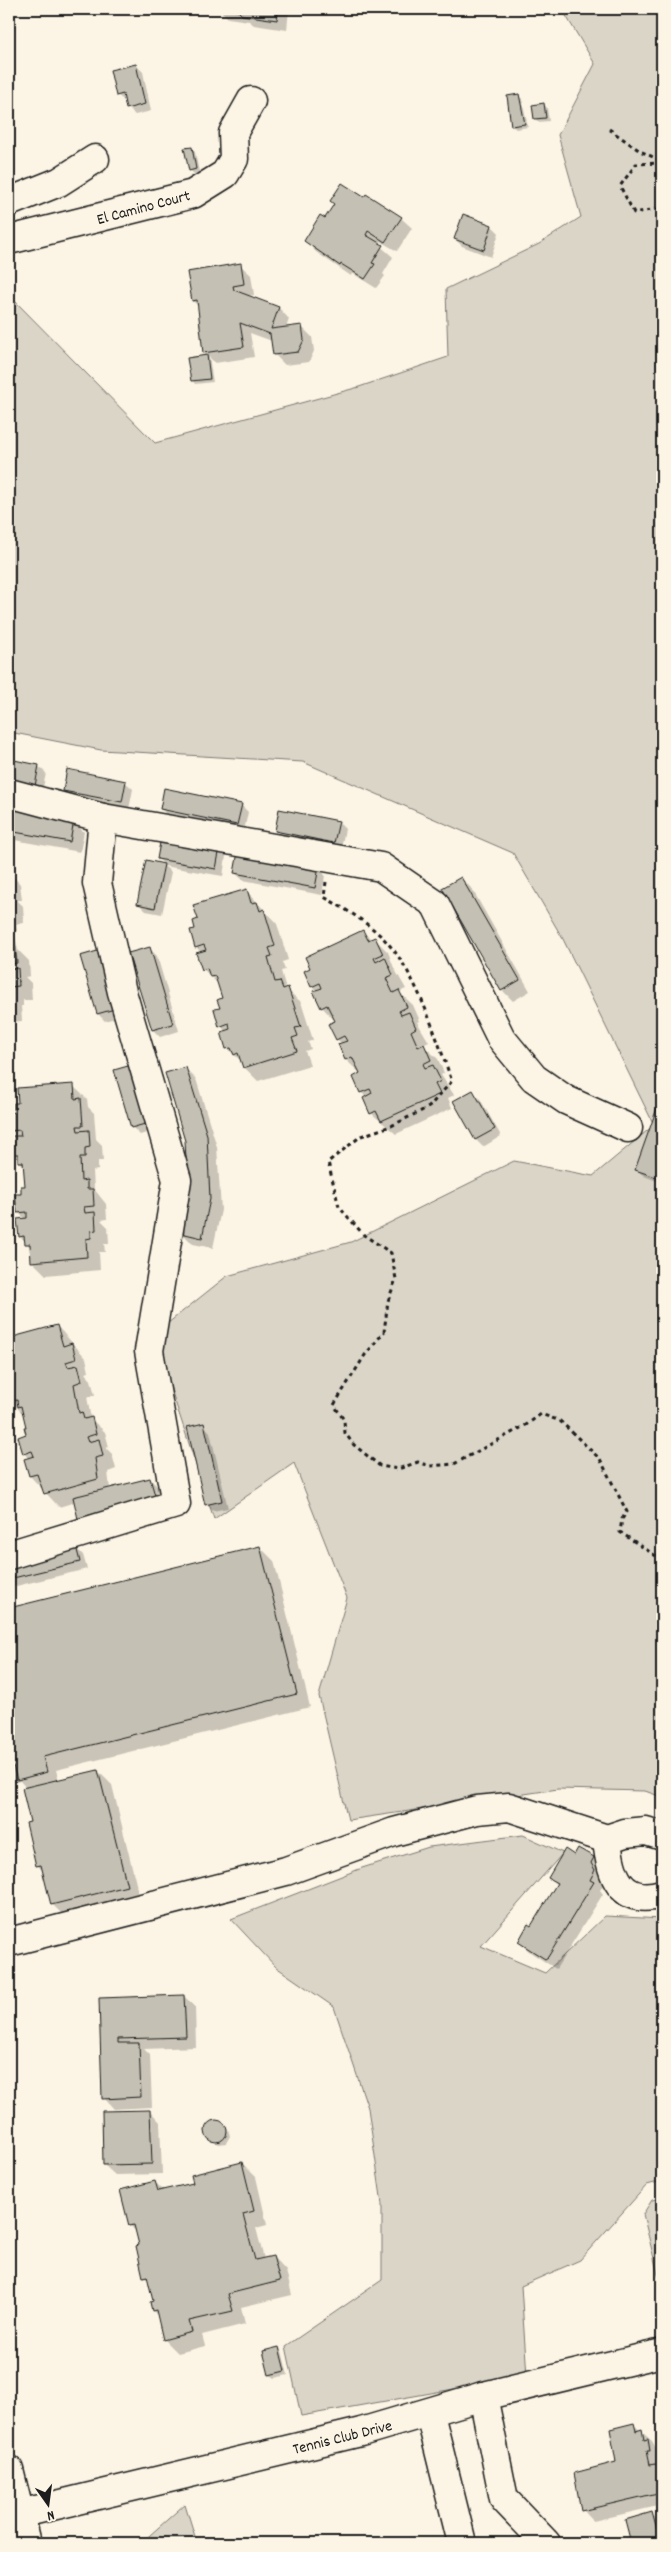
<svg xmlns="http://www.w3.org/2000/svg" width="671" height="2552" viewBox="0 0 671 2552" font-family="Dekko,sans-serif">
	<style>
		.green { fill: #dbd5c8; stroke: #7c7872 }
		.shadow { fill: #0003 }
		.building { fill: #c4c0b3; stroke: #1c1c1c }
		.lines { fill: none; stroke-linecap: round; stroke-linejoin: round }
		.minor-casing { stroke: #1c1c1c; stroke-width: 31 }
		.major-casing { stroke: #1c1c1c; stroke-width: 31 }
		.path { stroke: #1c1c1c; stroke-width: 3; stroke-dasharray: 4 4; stroke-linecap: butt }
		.minor { stroke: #fcf5e5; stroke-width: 28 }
		.major { stroke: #fcf5e5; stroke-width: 28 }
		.labels { text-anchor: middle; stroke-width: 4; stroke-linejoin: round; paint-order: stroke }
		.street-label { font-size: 16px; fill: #1c1c1c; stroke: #fcf5e5 }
	</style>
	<rect width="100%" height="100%" fill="#fcf5e5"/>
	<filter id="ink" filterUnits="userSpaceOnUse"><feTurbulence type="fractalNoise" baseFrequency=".02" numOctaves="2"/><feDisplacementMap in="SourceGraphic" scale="10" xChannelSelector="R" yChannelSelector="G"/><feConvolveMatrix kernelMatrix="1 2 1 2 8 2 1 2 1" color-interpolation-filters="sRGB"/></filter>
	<g filter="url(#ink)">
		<g class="green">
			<polygon points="562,9 662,9 662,1797 645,1791 558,1789 348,1820 319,1696 347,1598 294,1463 214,1519 153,1335 227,1276 351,1242 514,1161 593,1176 654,1125 563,939 513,853 303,762 101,750 9,732 9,295 155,443 359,387 448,357 446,289 539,244 581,217 558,135 595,64"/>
			<polygon points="523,1835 563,1853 481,1946 545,1973 605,1916 662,1919 662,2181 647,2185 580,2260 521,2286 527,2376 301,2416 286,2346 382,2280 382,2204 368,2108 334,2007 276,1967 231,1919 362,1868 429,1847"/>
			<polygon points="662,2198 662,2291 643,2214 652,2200"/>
			<polygon points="185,2504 197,2543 141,2543"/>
		</g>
		<g class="shadow">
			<polygon points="219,9 289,9 287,30 254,25 249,21 228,18"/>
			<polygon points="136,65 143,72 151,111 135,115 128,108 126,102 117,95"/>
			<polygon points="519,96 522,99 528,127 516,129 512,126"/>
			<polygon points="544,104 547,108 549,121 538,122 535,118"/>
			<polygon points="9,134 15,164 9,165"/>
			<polygon points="191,148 195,152 199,172 194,174 190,170"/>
			<polygon points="365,199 401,218 412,228 397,251 380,241 378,244 393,257 383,274 385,276 376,288 352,273 351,276 316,252 306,241 326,220"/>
			<polygon points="464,215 492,226 499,233 491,257 462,246 455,239"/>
			<polygon points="240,265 251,275 254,295 246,296 279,308 289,319 286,328 301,326 312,337 314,351 309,362 285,365 275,355 272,341 250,333 254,357 215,363 209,357 213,382 195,384 192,380 188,359 208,356 204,352 199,307 193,301"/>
			<polygon points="9,760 38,766 46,773 42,792 9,786"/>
			<polygon points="125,782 133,789 129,809 71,798 64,791"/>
			<polygon points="241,805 248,812 244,831 168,816 161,809"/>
			<polygon points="9,809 73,822 84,832 80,852 9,839"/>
			<polygon points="338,822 345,829 341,849 284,838 276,831"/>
			<polygon points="219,849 226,856 223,876 164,866 171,872 162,914 146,911 139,904 147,861 165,865 158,859"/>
			<polygon points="318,868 325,875 322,895 243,880 235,873"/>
			<polygon points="9,869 10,873 20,884 22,900 17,900 23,906 24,923 16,924 17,931 14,932 18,950 29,961 30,976 25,977 31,983 32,1000 23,1000 23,1006 21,1006 22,1021 9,1022"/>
			<polygon points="461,878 472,889 530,991 513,1001 502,990"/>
			<polygon points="246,890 277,924 288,960 282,962 285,970 281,971 286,989 301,1002 313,1040 308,1042 311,1049 305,1051 310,1065 258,1081 244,1067 242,1062 227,1048 226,1032 221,1026 223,999 219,985 203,969 202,953 196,947 197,929"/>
			<polygon points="363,932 372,940 375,939 388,952 394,968 406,989 399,992 413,1005 420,1021 417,1022 429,1042 423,1045 438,1059 444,1073 441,1075 454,1095 448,1098 452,1108 396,1134 371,1113 366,1097 361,1092 361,1074 346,1060 340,1045 342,1044 337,1039 336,1022 322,1007 317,991 312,986"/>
			<polygon points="150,949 157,956 179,1031 160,1037 153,1030"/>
			<polygon points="81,957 124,1015 105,1021 98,1014"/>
			<polygon points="185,1068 196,1079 217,1147 221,1210 213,1248 193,1244 182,1233 190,1194"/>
			<polygon points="116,1071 159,1129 140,1135 133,1128"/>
			<polygon points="73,1086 87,1099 88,1107 94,1113 96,1139 102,1145 103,1161 98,1161 98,1170 93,1171 94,1189 106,1204 107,1219 101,1220 108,1227 109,1244 104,1244 105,1252 99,1252 100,1270 46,1275 32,1261 32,1249 20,1236 25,1219 18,1212 27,1187 25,1167 13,1154 18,1137 11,1130"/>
			<polygon points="473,1092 480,1099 501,1136 483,1147 476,1140 455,1102"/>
			<polygon points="657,1109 662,1111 662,1183 644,1176 636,1169"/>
			<polygon points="9,1164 12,1168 13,1187 9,1188"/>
			<polygon points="57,1326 86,1358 89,1372 85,1373 91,1380 95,1395 87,1397 91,1419 105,1432 109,1447 106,1448 112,1454 116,1469 108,1472 110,1489 150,1479 157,1486 160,1497 83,1516 87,1525 79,1518 75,1502 59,1507 30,1476 29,1459 24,1453 28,1428 24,1415 9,1399 9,1339"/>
			<polygon points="203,1424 210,1432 228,1508 213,1511 206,1504"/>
			<polygon points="260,1547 274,1561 310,1707 56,1770 59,1781 98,1771 112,1785 140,1900 66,1918 52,1904 44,1872 38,1866 27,1789 20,1781 9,1784 9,1609"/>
			<polygon points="76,1548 83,1555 87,1569 12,1587 9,1584 9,1564"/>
			<polygon points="575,1856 593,1858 604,1869 605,1882 600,1890 603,1894 556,1969 530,1952 519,1942 532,1928 558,1886 549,1878"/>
			<polygon points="184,1996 195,2007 196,2047 144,2049 150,2055 152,2107 114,2109 104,2098 100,1999"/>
			<polygon points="150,2111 160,2122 162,2174 115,2175 104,2165"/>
			<polygon points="217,2121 228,2129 230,2136 226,2143 219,2144 208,2137 206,2130 210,2123"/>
			<polygon points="242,2163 256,2177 267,2225 256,2228 264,2259 273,2257 286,2271 292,2295 241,2307 245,2324 202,2335 205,2346 178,2353 164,2339 159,2317 153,2311 155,2302 150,2282 145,2277 137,2247 140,2246 137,2233 130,2225 155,2182 164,2191 195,2183"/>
			<polygon points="279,2348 282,2351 288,2375 274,2378 270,2375 265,2352"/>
			<polygon points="634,2425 652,2441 658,2451 660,2461 657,2462 658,2465 662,2464 662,2505 593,2521 583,2510 618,2463"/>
			<polygon points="652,2514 662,2525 662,2543 633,2543 626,2520"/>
		</g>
		<g class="building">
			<polygon points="224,9 278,9 277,20 242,15 238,11"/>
			<polygon points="136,64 145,104 126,109 123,94 116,96 110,70"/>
			<polygon points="519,94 525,124 511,126 507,96"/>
			<polygon points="544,103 546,118 534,119 532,105"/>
			<polygon points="192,147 196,169 189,171 184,148"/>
			<polygon points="342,183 364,197 366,194 402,217 385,242 368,231 366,235 383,245 372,263 375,264 365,279 341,264 340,266 304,241 320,215 325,218 334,204 330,201"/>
			<polygon points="463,214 492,225 484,250 454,239"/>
			<polygon points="241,263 244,284 233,286 234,290 279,307 271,329 302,325 304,340 298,352 273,355 270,334 240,323 244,347 203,353 197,300 192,301 187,272"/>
			<polygon points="207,355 210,379 191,381 187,358"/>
			<polygon points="9,759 39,765 35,786 9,781"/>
			<polygon points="67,769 126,781 122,802 63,791"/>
			<polygon points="164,788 242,804 237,825 160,809"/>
			<polygon points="9,808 74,820 70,842 9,831"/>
			<polygon points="279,809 339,821 334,843 275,831"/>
			<polygon points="161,837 220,847 216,869 157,859"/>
			<polygon points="238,852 319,867 315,888 234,873"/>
			<polygon points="146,860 164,864 155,908 137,904"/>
			<polygon points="461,877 520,980 501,991 442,888"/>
			<polygon points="247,889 251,903 257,902 260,911 264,909 275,946 269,948 272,956 268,957 275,982 280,981 283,989 288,987 301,1027 295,1028 298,1036 292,1038 297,1051 243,1068 238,1053 234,1055 231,1048 226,1049 221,1032 230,1029 229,1023 219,1027 214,1009 220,1008 217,1000 222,998 215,976 210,977 207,968 202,970 196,953 206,950 204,945 195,948 190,930 195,929 193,921 198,919 193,905"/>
			<polygon points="363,930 368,940 375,937 383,954 374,958 376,962 385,957 393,975 386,978 393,993 399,990 407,1007 399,1011 401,1015 409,1012 416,1028 411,1031 418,1047 424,1044 431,1060 423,1064 425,1068 433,1065 441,1081 435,1084 440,1094 381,1121 376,1111 370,1114 363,1098 372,1093 370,1089 360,1093 353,1077 360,1073 352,1057 345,1060 338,1044 347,1041 344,1036 336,1040 328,1024 335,1021 327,1005 321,1008 313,991 322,988 320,983 311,987 304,971 310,968 305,957"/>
			<polygon points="15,946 17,963 9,964 9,947"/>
			<polygon points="150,947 173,1024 152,1030 128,953"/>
			<polygon points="101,950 118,1008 97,1014 80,956"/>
			<polygon points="18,968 19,986 10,987 9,993 9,969"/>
			<polygon points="135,1064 152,1122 131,1128 114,1070"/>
			<polygon points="186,1067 207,1135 210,1199 202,1238 181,1233 188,1194 185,1141 165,1073"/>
			<polygon points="74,1084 75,1099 81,1098 83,1126 77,1126 78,1131 89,1130 90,1147 85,1148 85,1157 80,1157 81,1181 87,1180 87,1189 93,1189 94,1206 84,1207 85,1213 95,1212 96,1230 91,1231 91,1238 86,1239 87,1257 31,1262 30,1244 25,1244 24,1236 19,1237 17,1219 27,1218 27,1212 17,1213 15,1194 21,1194 21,1186 25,1186 23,1162 18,1162 18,1154 12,1154 11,1136 21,1136 20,1130 10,1131 9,1113 14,1112 14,1103 18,1103 17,1088"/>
			<polygon points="473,1090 495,1129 475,1140 453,1101"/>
			<polygon points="657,1108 662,1110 662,1179 635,1170"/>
			<polygon points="57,1325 63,1346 72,1343 76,1359 66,1362 68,1367 78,1365 82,1381 74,1384 79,1413 82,1412 84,1419 92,1417 96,1434 86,1437 88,1442 99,1439 103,1456 95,1458 98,1479 44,1494 37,1474 29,1476 24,1459 34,1456 32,1451 23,1454 18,1437 26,1434 24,1427 26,1427 21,1406 18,1407 17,1400 9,1402 9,1384 13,1382 12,1377 9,1378 9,1338"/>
			<polygon points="204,1423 222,1501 205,1505 187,1427"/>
			<polygon points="150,1478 156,1499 78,1519 73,1497"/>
			<polygon points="76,1546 80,1562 9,1579 9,1563"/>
			<polygon points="260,1546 297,1694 43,1757 47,1772 17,1780 13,1766 9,1768 9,1608"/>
			<polygon points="98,1770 127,1886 51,1905 41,1865 36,1866 26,1823 30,1822 22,1788"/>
			<polygon points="578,1848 594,1857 591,1863 595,1870 590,1880 594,1882 548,1957 545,1959 518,1942 528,1924 531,1926 557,1883 548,1878 565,1849 574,1855"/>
			<polygon points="184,1995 186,2037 118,2039 118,2043 139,2043 141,2097 102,2099 99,1998"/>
			<polygon points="150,2110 152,2164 103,2165 102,2111"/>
			<circle cx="216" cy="2131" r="11"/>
			<polygon points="242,2162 254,2211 243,2214 255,2260 273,2256 280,2281 228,2294 233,2311 189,2321 192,2332 163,2340 156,2310 152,2311 150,2302 153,2301 147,2276 143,2277 136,2246 139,2245 134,2225 129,2226 120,2190 155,2181 158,2191 193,2183 191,2175"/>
			<polygon points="279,2347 285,2371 269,2375 263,2351"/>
			<polygon points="634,2423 636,2431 642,2429 644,2440 648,2439 650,2451 647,2451 650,2465 662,2463 662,2492 581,2511 574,2473 616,2462 610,2429"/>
			<polygon points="652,2512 660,2542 662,2541 662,2543 631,2543 625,2520"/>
		</g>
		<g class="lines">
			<defs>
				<g id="minor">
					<polyline points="9,202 59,182 95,159"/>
					<polyline points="9,240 193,194 225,174 234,159 233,133 251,101"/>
					<polyline points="9,793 103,818 97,883 122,992 177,1180 149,1351 176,1504 9,1555"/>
					<polyline points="103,818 381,867 435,904 501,1038 534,1078 566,1100 628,1128"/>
					<path d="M607,1839C610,1874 620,1906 662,1894"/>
					<polyline points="9,1942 286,1871 394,1832 477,1810 509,1807 607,1839 625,1833 646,1831 662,1836"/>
					<polyline points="483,2396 504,2499 546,2543"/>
					<polyline points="430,2414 462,2543"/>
					<polyline points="19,2514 361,2432 483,2396 662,2353"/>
				</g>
				<polyline id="major" points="9,2470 27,2543"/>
			</defs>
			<use href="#minor" class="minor-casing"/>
			<use href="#major" class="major-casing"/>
			<g class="path">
				<polyline points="609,129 640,151 662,161"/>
				<polyline points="662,163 636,164 620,186 634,213 662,208"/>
				<path d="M326,882L324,897C345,909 366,921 384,939C418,974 435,1036 452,1081L429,1107L391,1126L361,1136L328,1162L339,1207L364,1235L391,1253L396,1279L388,1301L384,1332L365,1355L334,1405L344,1420L345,1433L354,1445L380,1466L398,1469L418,1462L430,1466L454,1464L526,1425L541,1414L560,1421L600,1459L627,1512L622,1519L620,1532L662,1560"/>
			</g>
			<use href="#minor" class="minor"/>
			<use href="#major" class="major"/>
		</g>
	</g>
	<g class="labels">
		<g class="street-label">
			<text transform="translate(143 206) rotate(-15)" y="6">El Camino Court</text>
			<text transform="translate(342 2436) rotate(-14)" y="6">Tennis Club Drive</text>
		</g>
	</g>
	<rect width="671" height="2552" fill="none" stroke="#fcf5e5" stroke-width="30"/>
	<rect x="15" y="15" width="641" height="2522" fill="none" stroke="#1c1c1c" stroke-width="2" filter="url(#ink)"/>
	<g transform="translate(48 2504) rotate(166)" stroke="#fcf5e5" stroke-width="4" paint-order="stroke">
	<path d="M0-4L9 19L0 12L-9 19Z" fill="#1c1c1c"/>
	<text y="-8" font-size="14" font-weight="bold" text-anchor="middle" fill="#1c1c1c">N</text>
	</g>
</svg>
